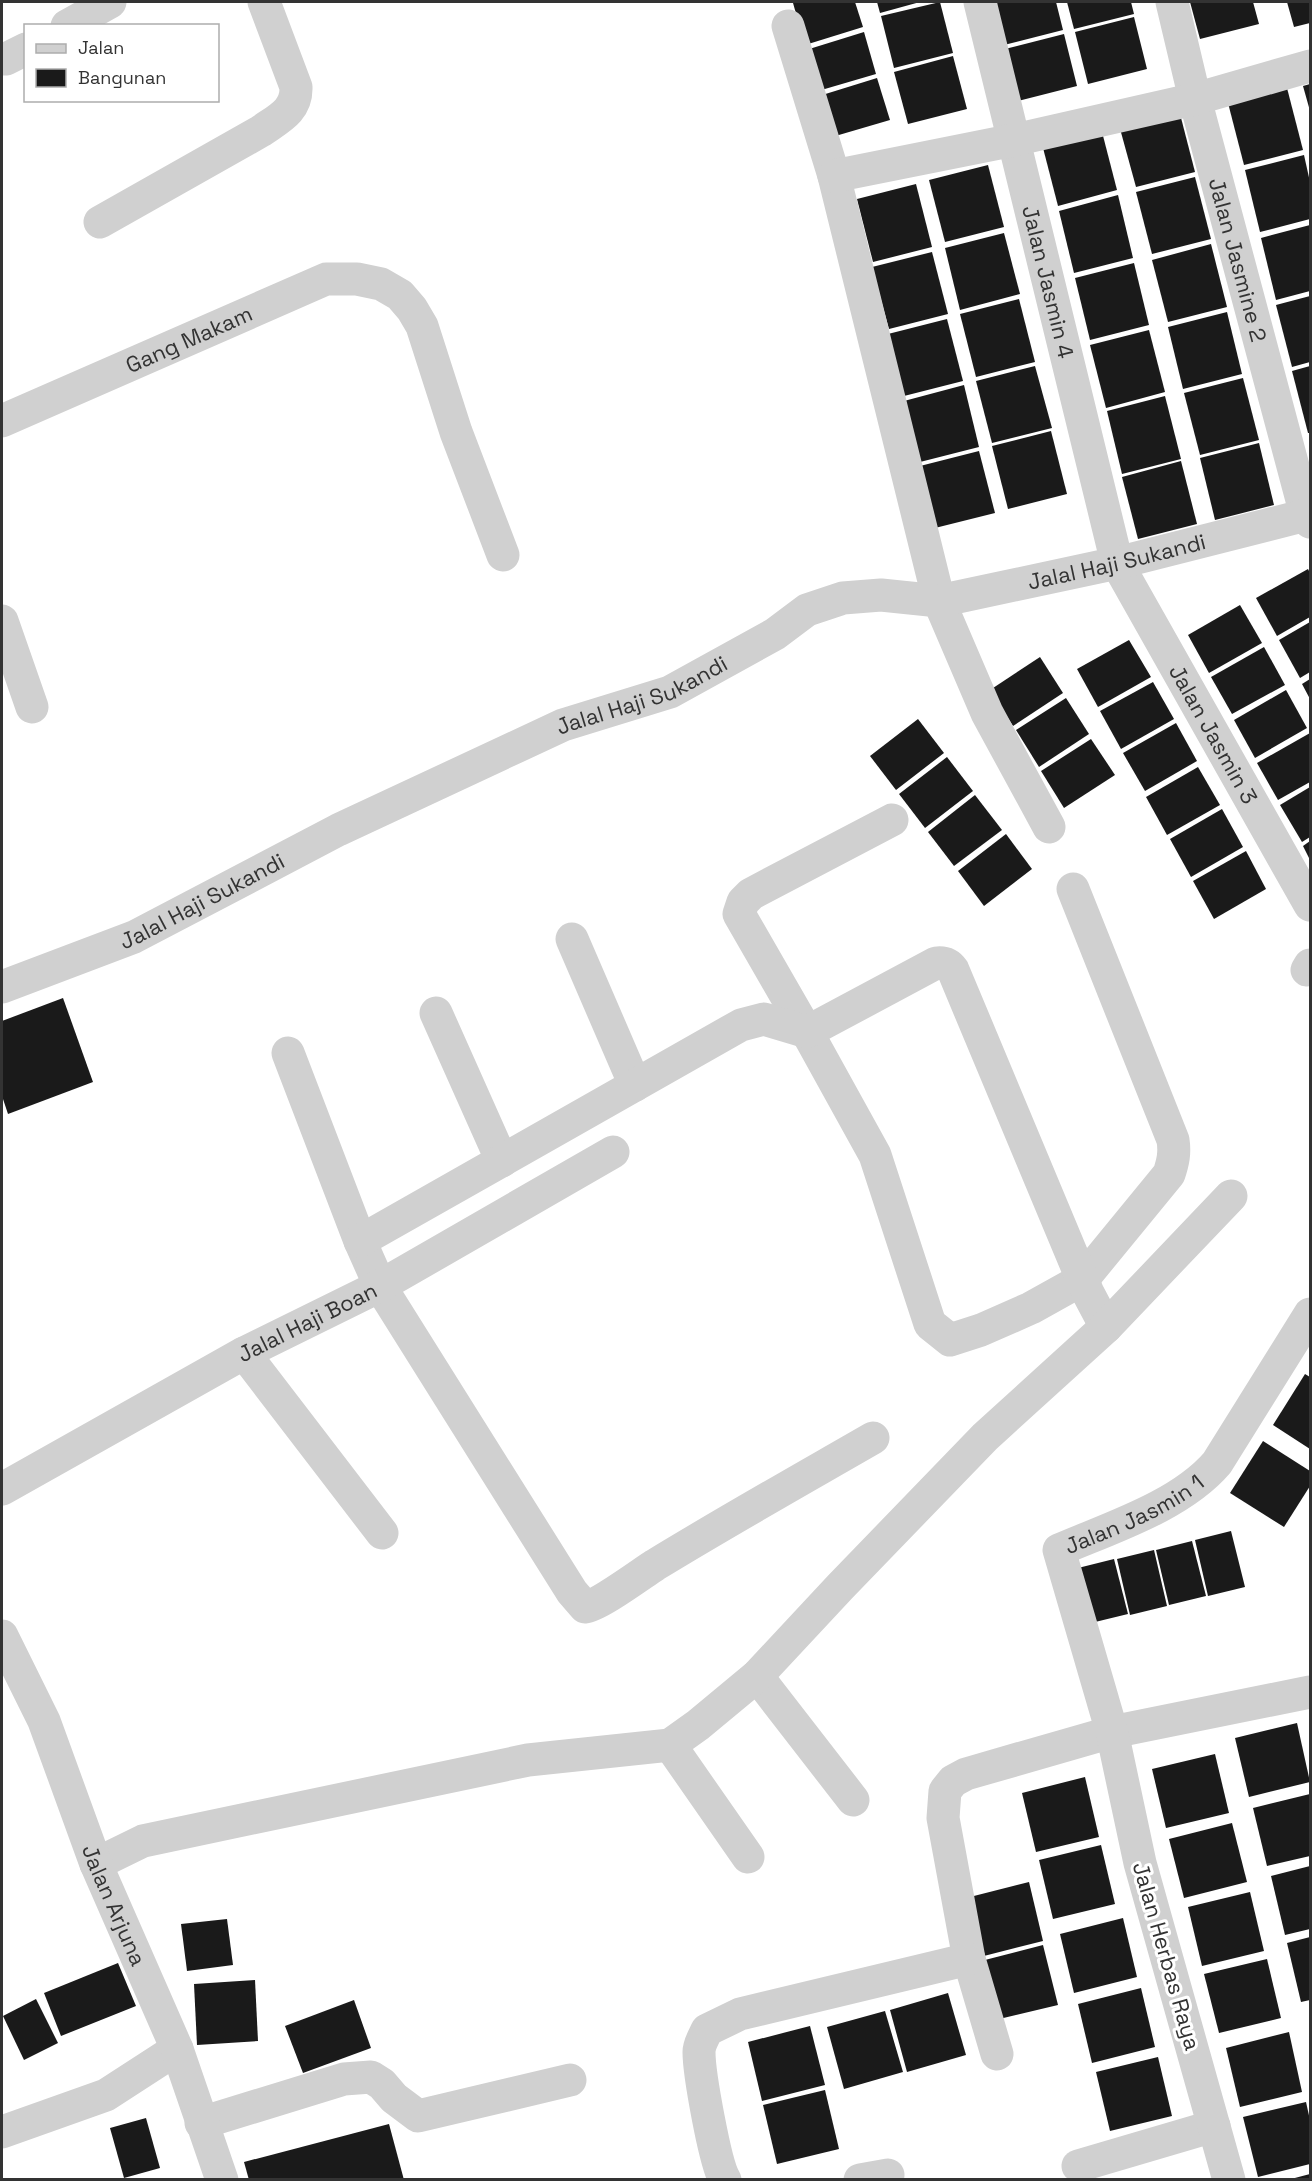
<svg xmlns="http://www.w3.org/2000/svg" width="1312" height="2181" viewBox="0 0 1312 2181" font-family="'Space Grotesk',sans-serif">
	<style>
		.building { fill: #1a1a1a }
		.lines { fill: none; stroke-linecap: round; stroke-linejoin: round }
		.minor { stroke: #d0d0d0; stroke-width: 33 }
		.tertiary { stroke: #d0d0d0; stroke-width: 33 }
		.labels { text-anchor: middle; stroke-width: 6; stroke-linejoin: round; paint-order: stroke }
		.street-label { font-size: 22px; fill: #333; stroke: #fff }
	</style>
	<rect width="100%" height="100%" fill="#fff"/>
	<g class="building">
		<polygon points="798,2 855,2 863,27 805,45 793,3"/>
		<polygon points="877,2 920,2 880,13"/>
		<polygon points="940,2 953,53 894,68 881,16"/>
		<polygon points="992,2 1056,2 1063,30 1004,45"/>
		<polygon points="1067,2 1131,2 1134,14 1074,29"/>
		<polygon points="1190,2 1253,2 1259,24 1200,39"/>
		<polygon points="1287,2 1310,2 1310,23 1294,27"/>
		<polygon points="1134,17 1147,69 1088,84 1075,32"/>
		<polygon points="864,32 876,74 818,91 806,50"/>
		<polygon points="1064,34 1077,86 1018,101 1005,49"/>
		<polygon points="953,56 967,109 908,124 894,72"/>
		<polygon points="877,78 890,120 832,137 819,96"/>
		<polygon points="1310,84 1310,111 1303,86"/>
		<polygon points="1287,88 1303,150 1244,165 1228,103"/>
		<polygon points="1179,110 1195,172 1136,187 1119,125"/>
		<polygon points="1101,128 1117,190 1058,206 1042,144"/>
		<polygon points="1304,155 1310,182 1310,219 1260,232 1245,170"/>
		<polygon points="988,165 1004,227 945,242 929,180"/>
		<polygon points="1195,177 1211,239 1152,254 1136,192"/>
		<polygon points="916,184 932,247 873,262 857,199"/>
		<polygon points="1118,195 1133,258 1074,273 1059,211"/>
		<polygon points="1310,225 1310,291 1276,300 1261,238"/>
		<polygon points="1004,233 1020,294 960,310 945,248"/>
		<polygon points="1211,244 1227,307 1168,322 1152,260"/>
		<polygon points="932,252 948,314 889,329 872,267"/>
		<polygon points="1134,263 1149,325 1090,340 1075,278"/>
		<polygon points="1310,296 1310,362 1292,367 1276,305"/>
		<polygon points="1019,299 1035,362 976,377 960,314"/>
		<polygon points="1227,312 1242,374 1183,389 1168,327"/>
		<polygon points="947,319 963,381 904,396 888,334"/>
		<polygon points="1149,330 1165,392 1106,408 1090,345"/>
		<polygon points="1035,366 1052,428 992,443 976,381"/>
		<polygon points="1310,366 1310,433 1308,433 1292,371"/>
		<polygon points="1243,378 1259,440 1200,455 1184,393"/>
		<polygon points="964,385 979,447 920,462 904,401"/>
		<polygon points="1165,396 1181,459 1122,474 1107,411"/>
		<polygon points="1051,431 1067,494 1008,509 992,446"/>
		<polygon points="1259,443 1274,505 1215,520 1200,458"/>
		<polygon points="979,451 995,513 935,528 920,466"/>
		<polygon points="1181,461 1197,524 1138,539 1122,477"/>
		<polygon points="1308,569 1310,573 1310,617 1277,636 1256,598"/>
		<polygon points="1240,605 1262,643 1209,673 1188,635"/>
		<polygon points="1310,622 1310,672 1300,678 1279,640"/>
		<polygon points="1129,640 1151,677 1098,707 1077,669"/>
		<polygon points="1264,647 1285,685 1232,714 1211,677"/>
		<polygon points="1040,657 1063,693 1013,726 990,690"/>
		<polygon points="1310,679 1310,699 1302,684"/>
		<polygon points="1153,682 1174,719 1121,749 1100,711"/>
		<polygon points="1286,690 1307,728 1255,758 1234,720"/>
		<polygon points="1066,698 1089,734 1039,767 1016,730"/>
		<polygon points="918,719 944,753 896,790 870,756"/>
		<polygon points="1176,723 1197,761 1145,791 1123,753"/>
		<polygon points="1310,733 1310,782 1278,800 1257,763"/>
		<polygon points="1091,739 1115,775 1064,808 1041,771"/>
		<polygon points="947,757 973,791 925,828 899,794"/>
		<polygon points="1198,767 1220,805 1167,835 1146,797"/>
		<polygon points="1310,787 1310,837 1302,842 1280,805"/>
		<polygon points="975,795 1002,830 954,866 928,832"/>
		<polygon points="1222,809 1243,847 1191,877 1170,839"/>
		<polygon points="1006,834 1032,869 984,906 958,871"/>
		<polygon points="1310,841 1310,860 1303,846"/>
		<polygon points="1246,851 1266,889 1214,919 1193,881"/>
		<polygon points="63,998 93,1082 8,1114 2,1096 2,1021"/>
		<polygon points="1305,1374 1310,1377 1310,1449 1273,1425"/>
		<polygon points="1263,1441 1310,1471 1310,1486 1284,1527 1230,1493"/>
		<polygon points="1231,1531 1245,1587 1208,1596 1195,1540"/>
		<polygon points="1192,1541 1206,1596 1169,1605 1156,1550"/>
		<polygon points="1154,1550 1167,1606 1130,1615 1117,1559"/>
		<polygon points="1114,1559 1128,1614 1091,1623 1078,1568"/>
		<polygon points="1297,1723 1310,1782 1249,1797 1235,1738"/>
		<polygon points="1215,1754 1229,1813 1166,1828 1152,1769"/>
		<polygon points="1085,1777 1099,1837 1036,1852 1022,1793"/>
		<polygon points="1310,1794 1310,1856 1267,1866 1253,1808"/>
		<polygon points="1232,1823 1247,1882 1184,1898 1169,1839"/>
		<polygon points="1101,1845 1115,1904 1053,1919 1039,1860"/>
		<polygon points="1310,1866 1310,1929 1285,1935 1271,1876"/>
		<polygon points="1029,1882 1043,1941 980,1957 966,1898"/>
		<polygon points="1250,1892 1264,1951 1202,1966 1188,1907"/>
		<polygon points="1123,1918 1137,1977 1074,1993 1060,1934"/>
		<polygon points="227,1919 233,1965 187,1971 181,1924"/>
		<polygon points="1310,1937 1310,2000 1301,2002 1287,1943"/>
		<polygon points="1043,1945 1058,2005 995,2020 981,1961"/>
		<polygon points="1267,1959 1281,2018 1219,2033 1204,1974"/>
		<polygon points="118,1963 136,2006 61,2036 44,1993"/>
		<polygon points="255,1980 258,2041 197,2045 194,1984"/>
		<polygon points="1141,1988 1155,2047 1092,2063 1078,2004"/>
		<polygon points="948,1993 966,2055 907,2072 890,2010"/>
		<polygon points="36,1999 58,2043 24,2060 3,2016"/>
		<polygon points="354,2000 371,2048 303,2073 285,2026"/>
		<polygon points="885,2011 903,2072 844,2089 827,2027"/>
		<polygon points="810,2026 825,2085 762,2101 748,2042"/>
		<polygon points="1289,2032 1302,2092 1240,2107 1226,2048"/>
		<polygon points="1158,2057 1172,2116 1110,2131 1096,2072"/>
		<polygon points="825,2090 839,2149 777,2164 763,2105"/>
		<polygon points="1306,2102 1310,2120 1310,2164 1258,2177 1243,2117"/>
		<polygon points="146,2118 160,2168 124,2178 110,2128"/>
		<polygon points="389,2124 404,2180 249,2180 244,2162"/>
		<polygon points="1310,2174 1310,2180 1291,2180 1291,2179"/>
	</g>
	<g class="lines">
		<g class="minor">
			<path id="s1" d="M980,2L1117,563L1310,905"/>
			<path id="s2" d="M1172,2L1195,99L1306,515L1310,522"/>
			<polyline points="67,26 110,2"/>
			<polyline points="788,26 834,176 939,601 987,713 1049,827"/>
			<polyline points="6,59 26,49"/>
			<polyline points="834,176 1014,140 1195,99 1310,66"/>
			<path d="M100,222L261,131C278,119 297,111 296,87L264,2"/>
			<path id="s3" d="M2,421L326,279H357L381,284L400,295L412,309L422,326L456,432L503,555"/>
			<polyline points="2,621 32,707"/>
			<path d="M892,820L751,894L743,902L739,914L807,1032L875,1155L930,1324L950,1340L981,1330L1031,1308L1083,1279L1169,1174C1173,1162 1175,1153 1173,1140L1073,889"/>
			<polyline points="572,939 635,1085"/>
			<polyline points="1307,970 1310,965"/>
			<path id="s4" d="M2,987L134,937L338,830L563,725L670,692L775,634L807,610L843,598L881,595L939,601L1117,563L1310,514"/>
			<polyline points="436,1013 502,1161"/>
			<path d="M288,1053L360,1241L380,1286L572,1592L585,1607C598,1606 641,1574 655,1565C727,1521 800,1480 873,1438"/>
			<path d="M360,1241L741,1025L764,1019L807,1032L936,963C944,962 949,964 953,970L1088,1293L1106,1327"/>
			<polyline points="244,1353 382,1533"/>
			<path id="s5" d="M2,1489L244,1353L380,1286L613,1152"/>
			<polyline points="757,1676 853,1800"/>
			<polyline points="670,1745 748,1857"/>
			<polyline points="96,1864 143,1841 528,1760 670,1745 698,1725 757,1676 840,1587 985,1437 1106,1327 1231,1196"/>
			<polyline points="997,2054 969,1959 943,1818 945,1791 953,1781 966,1774 1112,1732 1310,1692"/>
			<polyline points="201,2123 344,2079 371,2077 382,2084 394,2098 418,2116 570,2080"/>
			<polyline points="2,2132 106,2095 177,2049"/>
			<polyline points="1078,2166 1214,2126"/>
			<path d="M725,2180C715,2164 699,2073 699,2052C699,2044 704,2037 707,2030L740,2014L969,1959"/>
			<polyline points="860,2180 888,2175"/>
			<path id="s6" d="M1229,2180L1140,1863L1112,1732L1059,1550C1110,1528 1180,1506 1217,1463L1310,1314"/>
		</g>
		<path class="tertiary" id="s7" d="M2,1636L44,1721L96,1864L177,2049L222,2180"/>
	</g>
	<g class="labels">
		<g class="street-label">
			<text dy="8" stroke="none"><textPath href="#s2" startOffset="266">Jalan Jasmine 2</textPath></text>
			<text dy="8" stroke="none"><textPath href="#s1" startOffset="288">Jalan Jasmin 4</textPath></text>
			<text dy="8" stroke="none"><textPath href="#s3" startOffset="204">Gang Makam</textPath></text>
			<text dy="8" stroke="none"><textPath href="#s4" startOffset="1208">Jalal Haji Sukandi</textPath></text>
			<text dy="8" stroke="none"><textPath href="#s4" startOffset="704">Jalal Haji Sukandi</textPath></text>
			<text dy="8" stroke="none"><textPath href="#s1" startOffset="774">Jalan Jasmin 3</textPath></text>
			<text dy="8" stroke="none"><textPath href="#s4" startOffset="218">Jalal Haji Sukandi</textPath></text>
			<text dy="8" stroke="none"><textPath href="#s5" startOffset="348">Jalal Haji Boan</textPath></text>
			<text dy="8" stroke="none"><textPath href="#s6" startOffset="736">Jalan Jasmin 1</textPath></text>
			<text dy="8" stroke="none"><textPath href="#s7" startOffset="292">Jalan Arjuna</textPath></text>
			<text transform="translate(1167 1956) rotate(74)" y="8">Jalan Herbas Raya</text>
		</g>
	</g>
	<rect width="1312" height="2181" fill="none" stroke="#333333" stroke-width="6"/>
	<rect x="24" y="24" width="195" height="78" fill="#ffffff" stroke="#adadad" stroke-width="1.5"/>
	<rect x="36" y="44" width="30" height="9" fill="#d0d0d0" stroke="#adadad" stroke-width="1.5"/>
	<text x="78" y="54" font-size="18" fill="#333333">Jalan</text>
	<rect x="36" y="69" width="30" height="18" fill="#1a1a1a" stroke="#adadad" stroke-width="1.5"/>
	<text x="78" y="84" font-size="18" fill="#333333">Bangunan</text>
</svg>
